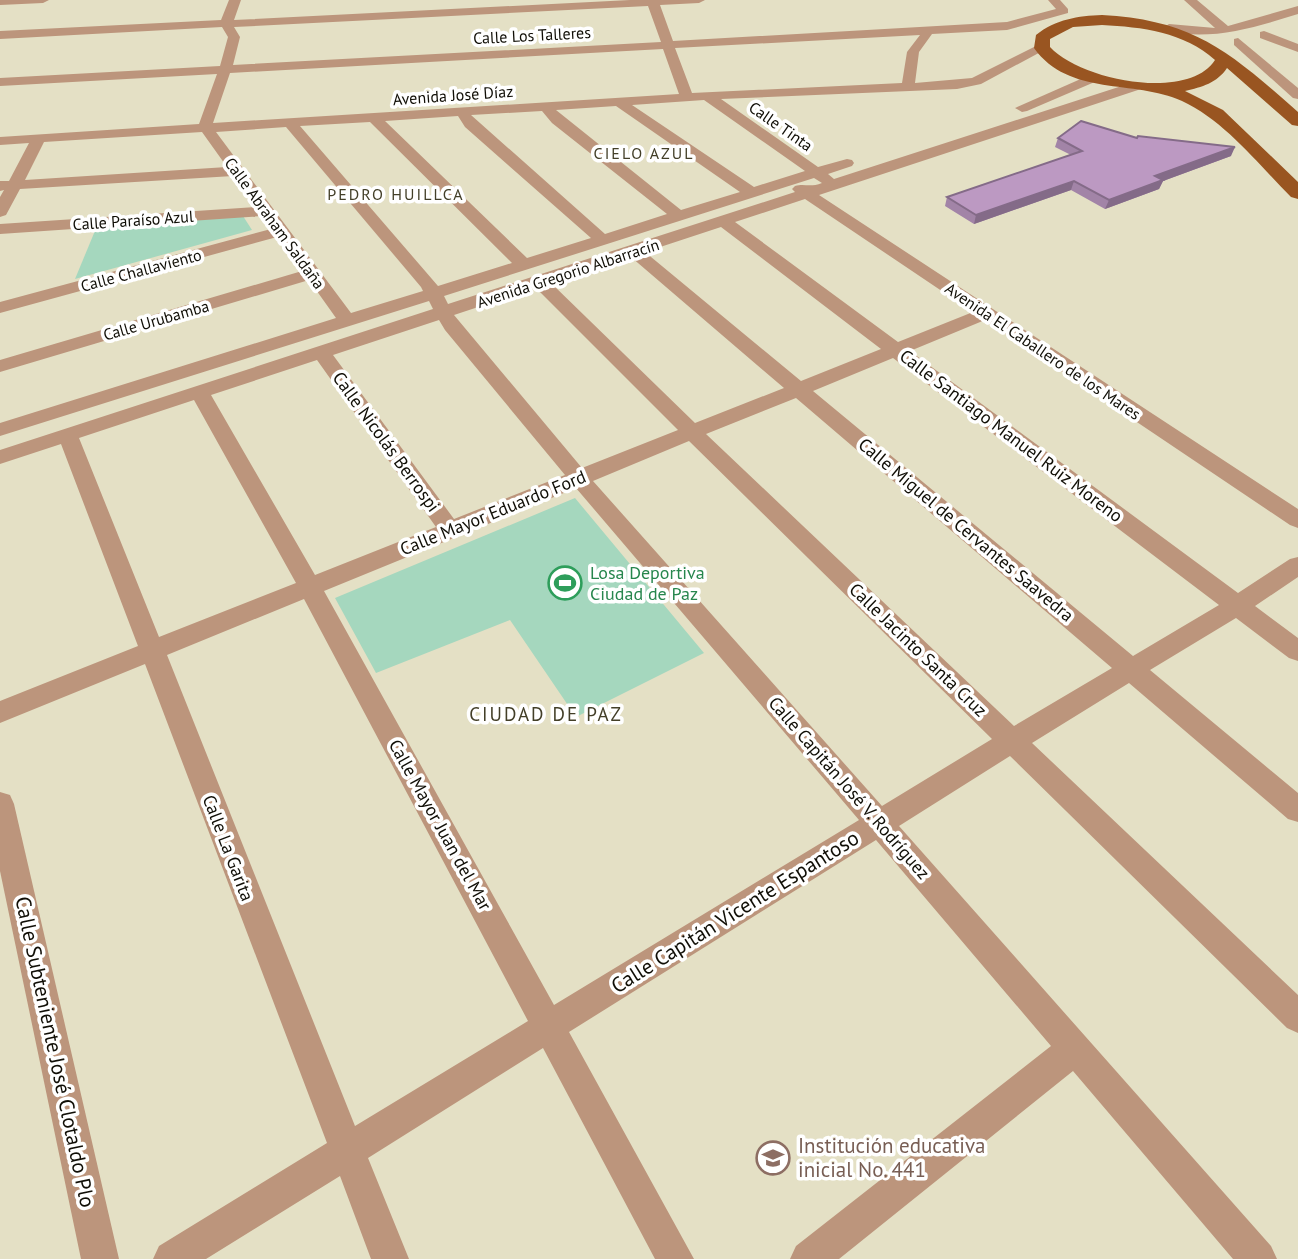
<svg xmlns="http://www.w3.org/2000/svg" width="1298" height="1259" viewBox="0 0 1298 1259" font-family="'PT Sans',sans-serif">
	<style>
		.green { fill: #a5d7be }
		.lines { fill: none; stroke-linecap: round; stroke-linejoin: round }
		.minor { fill: #bc957c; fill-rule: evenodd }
		.major { fill: #995521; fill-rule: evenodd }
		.wall { fill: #a284a7 }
		.shaded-wall { fill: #846b88 }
		.building { fill: #bc99c2; stroke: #846b88; stroke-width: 2 }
		.labels { text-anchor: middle; stroke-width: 7; stroke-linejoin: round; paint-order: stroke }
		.far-street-label { font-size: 16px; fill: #100e06; stroke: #fff }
		.far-neighbourhood-label { font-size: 16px; letter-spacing: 2px; fill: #433f28; stroke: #fff }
		.street-label { font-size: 18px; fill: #100e06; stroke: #fff }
		.leisure-label { font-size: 18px; fill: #27864d; stroke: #fff; text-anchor: start }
		.neighbourhood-label { font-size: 19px; letter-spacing: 2px; fill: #433f28; stroke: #fff }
		.near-street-label { font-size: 21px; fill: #100e06; stroke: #fff }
		.near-education-label { font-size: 21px; fill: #785e54; stroke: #fff; text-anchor: start }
	</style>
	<rect width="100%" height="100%" fill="#e4e0c5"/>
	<g class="green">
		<polygon points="243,216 252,230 75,279 97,226"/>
		<polygon points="575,498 704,653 576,717 510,620 376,673 335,598"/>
	</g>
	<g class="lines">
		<g class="minor">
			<polygon points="0,0 49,0 43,3 0,5"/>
			<path d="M229,0H241L234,20L630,0H705L699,3L660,5L673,41L1007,22L1056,9L1048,0H1060L1068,9V13L1007,30L932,34L919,52L915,83L972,78L1038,45L1042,44L1048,48L981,84L957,89L721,99L818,167L847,159L852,160L854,163L852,166L828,174L834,179L1131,83H1141V89L819,195L1298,509V528L1290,525L985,320L910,351L1238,593L1290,559L1298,557V577L1255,606L1298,638V661L1289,658L1236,618L1150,670L1298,793V822L1288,819L1129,683L1032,743L1298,995V1033L1287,1028L1010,756L899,826L1271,1246L1277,1259H1233L1073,1071L839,1259H790L796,1246L1051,1046L876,840L569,1032L694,1259H655L543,1048L368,1158L409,1259H371L340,1176L206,1259H153L159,1246L327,1143L145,664L0,723V701L138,646L61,444L0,464V450L433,309L429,301L0,436V423L336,318L309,280L0,372V360L302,271L277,237L0,313V302L271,229L262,216L0,234V224L256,207L233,176L20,189L6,215L0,217V197L4,190L0,191V181H9L29,143L0,145V137L199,124L217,74L0,86V78L220,66L228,37L222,27L0,39V31L221,20ZM648,6L661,42L233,65L240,37L234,27ZM920,35L907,52L902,83L692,93L675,48ZM663,49L679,94L213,123L230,73ZM704,100L805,171L754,187L632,105ZM616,106L740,192L681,210L556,110ZM542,111L552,123L667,214L605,234L471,115ZM458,116L465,127L591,238L527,258L385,121ZM370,122L512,263L438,286L300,126ZM286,127L421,287L423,291L351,313L216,132ZM202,132L227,167L25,180L44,142ZM814,178L822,183C809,188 805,183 795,186L792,189L795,192L448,304L444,296ZM805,199L973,312L898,342L735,222ZM721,227L881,349L801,381L645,252ZM631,257L784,388L695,423L551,283ZM536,288L678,430L582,468L454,315ZM439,320L445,330L565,475L454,519L333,355ZM893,358L1219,605L1133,656L813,391ZM317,360L436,527L315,575L211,395ZM796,398L1112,668L1014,726L706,434ZM194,400L296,583L159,637L79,438ZM689,441L992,739L882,806L593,481ZM576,488L859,820L554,1005L324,591ZM304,599L528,1021L355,1126L167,655Z"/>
			<path d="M1184,0H1197L1228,26L1298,6V14C1253,28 1212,41 1165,31L1163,28L1169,24L1215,28Z"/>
			<polygon points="1264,31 1298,44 1298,52 1260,38 1260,32"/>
			<polygon points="1238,38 1298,88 1298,99 1293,98 1234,45 1234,39"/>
			<polygon points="1092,74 1099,78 1097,81 1027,111 1022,112 1015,108"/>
			<polygon points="0,792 10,795 14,804 119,1259 81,1259 0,871"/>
		</g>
		<path class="major" d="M1102,15C1195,20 1231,53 1298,112V126L1292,125L1227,68C1217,83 1202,87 1185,91L1223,110L1298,182V199L1291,197C1258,164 1225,121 1182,101C1134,79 1069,97 1034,48L1036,35C1056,19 1078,16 1102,15ZM1102,25C1142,27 1184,32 1215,60C1188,102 1080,80 1050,47V39L1073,27Z"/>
	</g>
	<polygon class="wall" points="1058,138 1137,138 1231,156 1163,181 1159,189 1105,209 1071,190 974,224 945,206 947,197 1071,155 1055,147"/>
	<g class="shaded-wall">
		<polygon points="1235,147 1231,156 1163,181 1159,189 1105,209 1109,200 1155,176"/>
		<polygon points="1074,181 1071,190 974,224 976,215"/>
	</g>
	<polygon class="building" points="1081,121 1137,138 1138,136 1235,147 1155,176 1163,180 1109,200 1074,181 976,215 947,197 1082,151 1058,138"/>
	<defs>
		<symbol id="stadium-ring" viewBox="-11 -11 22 22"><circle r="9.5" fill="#fff" stroke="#2e9e5b" stroke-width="1.5"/><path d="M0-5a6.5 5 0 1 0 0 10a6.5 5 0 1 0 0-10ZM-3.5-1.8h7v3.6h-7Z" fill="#2e9e5b"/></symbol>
		<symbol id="school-ring" viewBox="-11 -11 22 22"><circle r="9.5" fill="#fff" stroke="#8d6e63" stroke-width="1.5"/><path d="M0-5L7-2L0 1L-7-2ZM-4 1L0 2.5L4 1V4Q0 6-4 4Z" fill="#8d6e63"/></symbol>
	</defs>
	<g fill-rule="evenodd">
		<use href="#stadium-ring" x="546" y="564" width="38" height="38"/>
		<use href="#school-ring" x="754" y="1139" width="38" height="38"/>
	</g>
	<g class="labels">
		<g class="far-street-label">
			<text transform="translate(532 35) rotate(-3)" y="6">Calle Los Talleres</text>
			<text transform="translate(453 95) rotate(-4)" y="6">Avenida José Díaz</text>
			<text transform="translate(781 126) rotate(35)" y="6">Calle Tinta</text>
			<text transform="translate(133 220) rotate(-4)" y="6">Calle Paraíso Azul</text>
			<text transform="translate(275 223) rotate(54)" y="6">Calle Abraham Saldaña</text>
			<text transform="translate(141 270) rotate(-15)" y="6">Calle Challaviento</text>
			<text transform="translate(568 273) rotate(-18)" y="6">Avenida Gregorio Albarracín</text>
			<text transform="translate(156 320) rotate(-16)" y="6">Calle Urubamba</text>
			<text transform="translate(1043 351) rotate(34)" y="6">Avenida El Caballero de los Mares</text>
		</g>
		<g class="far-neighbourhood-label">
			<text x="644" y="159">CIELO AZUL</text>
			<text x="396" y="200">PEDRO HUILLCA</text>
		</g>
		<g class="street-label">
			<text transform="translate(1011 436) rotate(37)" y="6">Calle Santiago Manuel Ruiz Moreno</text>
			<text transform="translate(386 442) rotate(54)" y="6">Calle Nicolás Berrospi</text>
			<text transform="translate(493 513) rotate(-22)" y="6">Calle Mayor Eduardo Ford</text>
			<text transform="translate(966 530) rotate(40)" y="6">Calle Miguel de Cervantes Saavedra</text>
			<text transform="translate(918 650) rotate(44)" y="6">Calle Jacinto Santa Cruz</text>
			<text transform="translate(849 788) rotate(49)" y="6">Calle Capitán José V. Rodríguez</text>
			<text transform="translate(440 825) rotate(61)" y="6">Calle Mayor Juan del Mar</text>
			<text transform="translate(228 848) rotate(69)" y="6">Calle La Garita</text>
		</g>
		<g class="leisure-label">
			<text x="590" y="579">Losa Deportiva<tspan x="590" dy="21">Ciudad de Paz</tspan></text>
		</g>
		<g class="neighbourhood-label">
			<text x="546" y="721">CIUDAD DE PAZ</text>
		</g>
		<g class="near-street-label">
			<text transform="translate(735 912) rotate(-32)" y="7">Calle Capitán Vicente Espantoso</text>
			<text transform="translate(55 1052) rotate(78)" y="7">Calle Subteniente José Clotaldo Plo</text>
		</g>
		<g class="near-education-label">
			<text x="798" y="1153">Institución educativa<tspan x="798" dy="24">inicial No. 441</tspan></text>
		</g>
	</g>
</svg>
